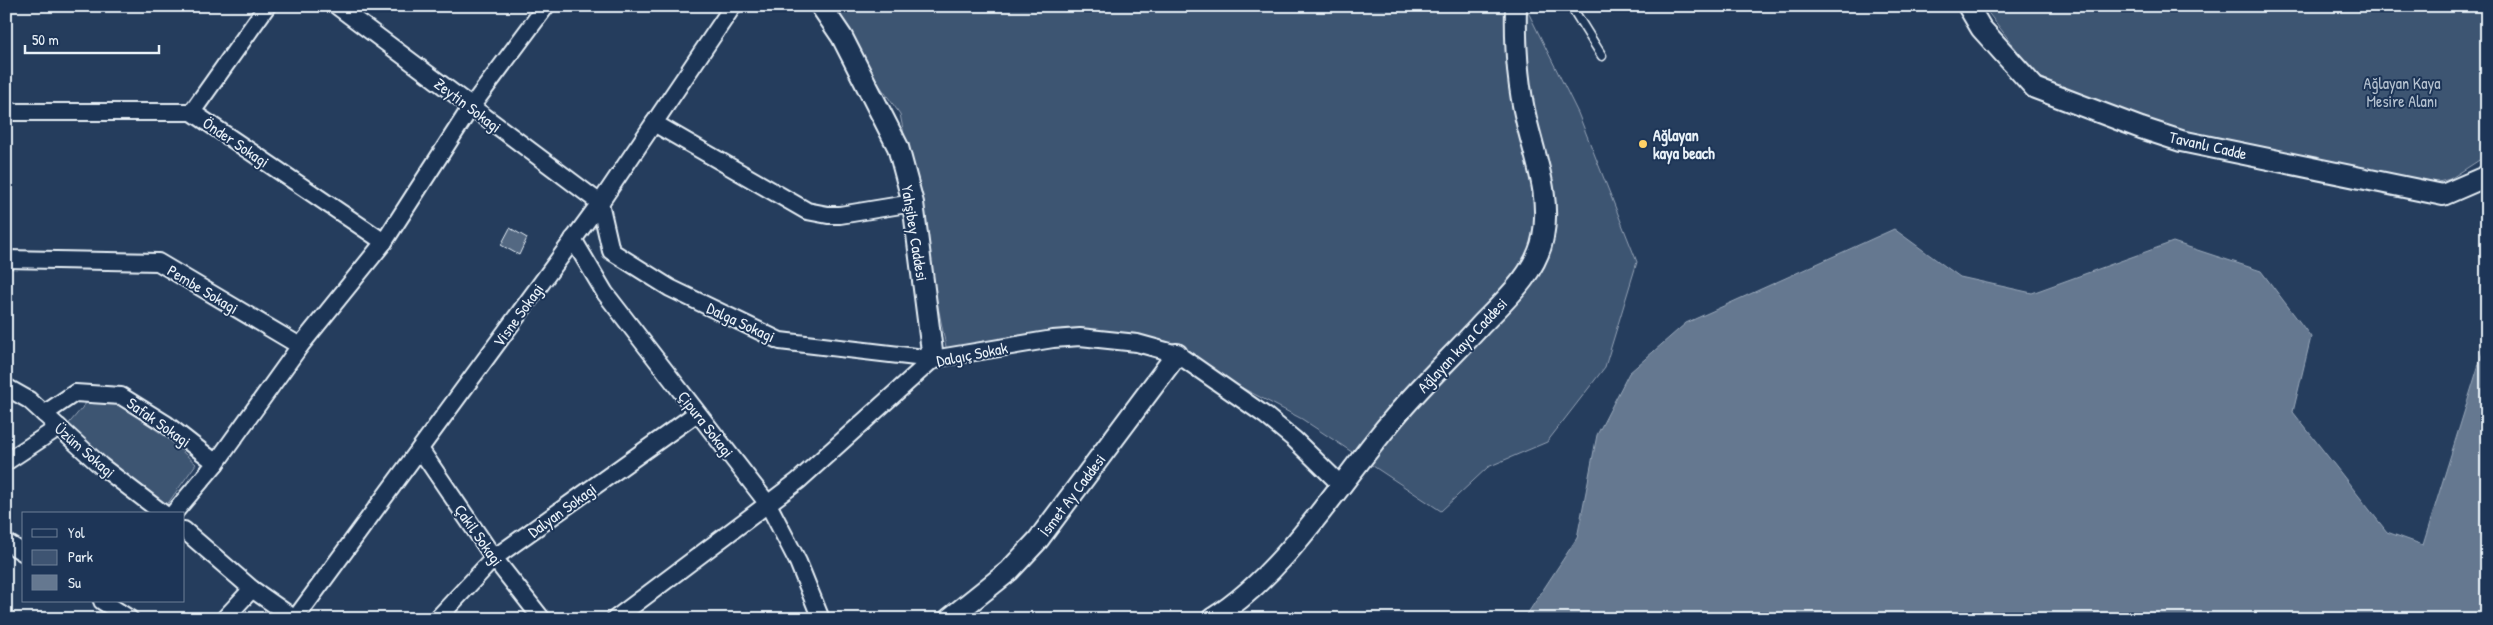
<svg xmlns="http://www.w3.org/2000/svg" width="2493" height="625" viewBox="0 0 2493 625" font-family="'Patrick Hand',sans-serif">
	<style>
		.green { fill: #3e5472; stroke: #93a2b5 }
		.water { fill: #657890; stroke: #99a8ba }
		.building { fill: #536782; stroke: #e8f1f8 }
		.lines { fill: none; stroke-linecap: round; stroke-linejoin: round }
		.service-casing { stroke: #e8f1f8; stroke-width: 11 }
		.minor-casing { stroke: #e8f1f8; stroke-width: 20 }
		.tertiary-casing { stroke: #e8f1f8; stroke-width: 24 }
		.service { stroke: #1d3557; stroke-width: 8 }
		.minor { stroke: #1d3557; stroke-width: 16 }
		.tertiary { stroke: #1d3557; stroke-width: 20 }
		.poi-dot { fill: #ffd166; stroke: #1d3557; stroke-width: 2 }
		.labels { text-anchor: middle; stroke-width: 4; stroke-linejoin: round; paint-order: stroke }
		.park-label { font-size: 16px; fill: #b5c2d0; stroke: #1d3557 }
		.street-label { font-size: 16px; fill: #e8f1f8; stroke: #1d3557 }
		.poi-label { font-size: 16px; font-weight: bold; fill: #e8f1f8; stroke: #1d3557; text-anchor: start }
	</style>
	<rect width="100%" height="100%" fill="#253d5d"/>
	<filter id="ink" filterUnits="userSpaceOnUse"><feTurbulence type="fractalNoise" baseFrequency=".02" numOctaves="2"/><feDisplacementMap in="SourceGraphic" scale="10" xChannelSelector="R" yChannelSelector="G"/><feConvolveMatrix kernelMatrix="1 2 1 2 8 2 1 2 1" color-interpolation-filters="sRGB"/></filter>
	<g filter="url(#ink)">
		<g class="green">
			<polygon points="823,6 1525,6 1578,113 1637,262 1605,367 1547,442 1488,467 1441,511 1302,419 1177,354 1106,338 948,357 900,114"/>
			<polygon points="1983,6 2487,6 2487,155 2450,179 2431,184 2175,131 2075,93 2036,75"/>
			<polygon points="109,398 165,436 196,464 166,506 66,427 87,402"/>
		</g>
		<polygon class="water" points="1894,229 1960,277 2032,293 2173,242 2261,271 2311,337 2293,412 2387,532 2423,545 2484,348 2487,347 2487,619 1524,619 1577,538 1597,435 1629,373 1686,323"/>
		<polygon class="building" points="510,228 527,238 519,255 501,245"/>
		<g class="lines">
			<defs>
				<polyline id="service" points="1571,6 1602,56"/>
				<g id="minor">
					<polyline points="337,6 600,203 611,251 670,288 780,341 933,359"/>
					<polyline points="6,112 192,112 384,242"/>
					<polyline points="192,112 267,6"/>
					<polyline points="654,123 807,211 828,215 840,215 913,203"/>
					<polyline points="573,239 605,293 768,504 798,562 821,619"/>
					<polyline points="6,259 158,262 300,346"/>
					<polyline points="6,387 29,400 101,466 164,514"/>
					<polyline points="44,414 75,393 121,396 166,424 216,463"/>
					<polyline points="420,449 494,558 542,619"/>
					<polyline points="6,462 59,427"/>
					<polyline points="173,514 216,463 300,346 384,242 471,107 546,6"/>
					<polyline points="184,530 252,589 295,619"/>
					<polyline points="6,542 24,553"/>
					<polyline points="102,601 130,619"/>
					<polyline points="224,619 252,589"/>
					<polyline points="295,619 600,203 733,6"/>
					<polyline points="437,619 494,558 697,413"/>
					<polyline points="615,619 798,481 933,359 1053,339 1080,337 1137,343 1177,354 1266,416 1295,440 1341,485"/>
				</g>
				<g id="tertiary">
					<polyline points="821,6 842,37 898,147 913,203 933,359"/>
					<polyline points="1968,6 1981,28 2035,88 2141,128 2181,141 2443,195 2487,176"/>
					<polyline points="949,619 1009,571 1038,540 1177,354"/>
					<path d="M1212,619C1284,574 1335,489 1389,424C1417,389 1451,358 1481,325C1505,300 1537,272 1543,237C1551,196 1535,158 1526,119C1517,81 1515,45 1516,6"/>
				</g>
			</defs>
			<use href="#service" class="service-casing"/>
			<use href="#minor" class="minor-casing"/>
			<use href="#tertiary" class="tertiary-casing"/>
			<use href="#service" class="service"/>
			<use href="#minor" class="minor"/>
			<use href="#tertiary" class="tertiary"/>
		</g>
	</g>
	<circle class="poi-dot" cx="1643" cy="144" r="5"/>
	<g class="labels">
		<g class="park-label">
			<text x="2402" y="89">Ağlayan Kaya<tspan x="2402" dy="18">Mesire Alanı</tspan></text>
		</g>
		<g class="street-label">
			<text transform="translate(468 105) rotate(37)" y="6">Zeytin Sokagi</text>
			<text transform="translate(236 142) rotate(34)" y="6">Önder Sokagi</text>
			<text transform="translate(2208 145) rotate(13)" y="6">Tavanlı Cadde</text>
			<text transform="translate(915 233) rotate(81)" y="6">Yahşibey Caddesi</text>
			<text transform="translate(203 289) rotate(31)" y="6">Pembe Sokagi</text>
			<text transform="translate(518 315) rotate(-54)" y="6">Visne Sokagi</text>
			<text transform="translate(741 322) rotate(25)" y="6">Dalga Sokagi</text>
			<text transform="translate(1462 345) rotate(-47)" y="6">Ağlayan kaya Caddesi</text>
			<text transform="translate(972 354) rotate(-11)" y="6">Dalgıç Sokak</text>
			<text transform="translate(159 422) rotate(35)" y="6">Safak Sokagi</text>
			<text transform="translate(706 424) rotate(52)" y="6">Çipura Sokagi</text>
			<text transform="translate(85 450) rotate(41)" y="6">Üzüm Sokagi</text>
			<text transform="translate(1072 495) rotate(-53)" y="6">İsmet Ay Caddesi</text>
			<text transform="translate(562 510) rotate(-36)" y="6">Dalyan Sokagi</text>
			<text transform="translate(479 535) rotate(55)" y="6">Çakil Sokagi</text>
		</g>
		<g class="poi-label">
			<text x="1653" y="141">Ağlayan<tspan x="1653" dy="18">kaya beach</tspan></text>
		</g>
	</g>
	<rect width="2493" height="625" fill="none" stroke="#1d3557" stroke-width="25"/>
	<rect x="12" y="12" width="2468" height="600" fill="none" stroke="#e8f1f8" stroke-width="2" filter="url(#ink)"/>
	<rect x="22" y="512" width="162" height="90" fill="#1d3557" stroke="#6e8097"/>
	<rect x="32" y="529" width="25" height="8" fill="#1d3557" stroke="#6e8097"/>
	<text x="68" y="538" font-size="15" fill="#e8f1f8">Yol</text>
	<rect x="32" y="550" width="25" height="15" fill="#3e5472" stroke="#6e8097"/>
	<text x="68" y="562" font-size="15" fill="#e8f1f8">Park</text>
	<rect x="32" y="575" width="25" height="15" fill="#657890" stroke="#6e8097"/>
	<text x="68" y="588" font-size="15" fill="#e8f1f8">Su</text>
	<path d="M25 45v8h134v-8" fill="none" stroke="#e8f1f8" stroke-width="2.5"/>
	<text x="32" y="45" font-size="15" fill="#e8f1f8" stroke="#1d3557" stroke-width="4" paint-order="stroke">50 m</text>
</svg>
